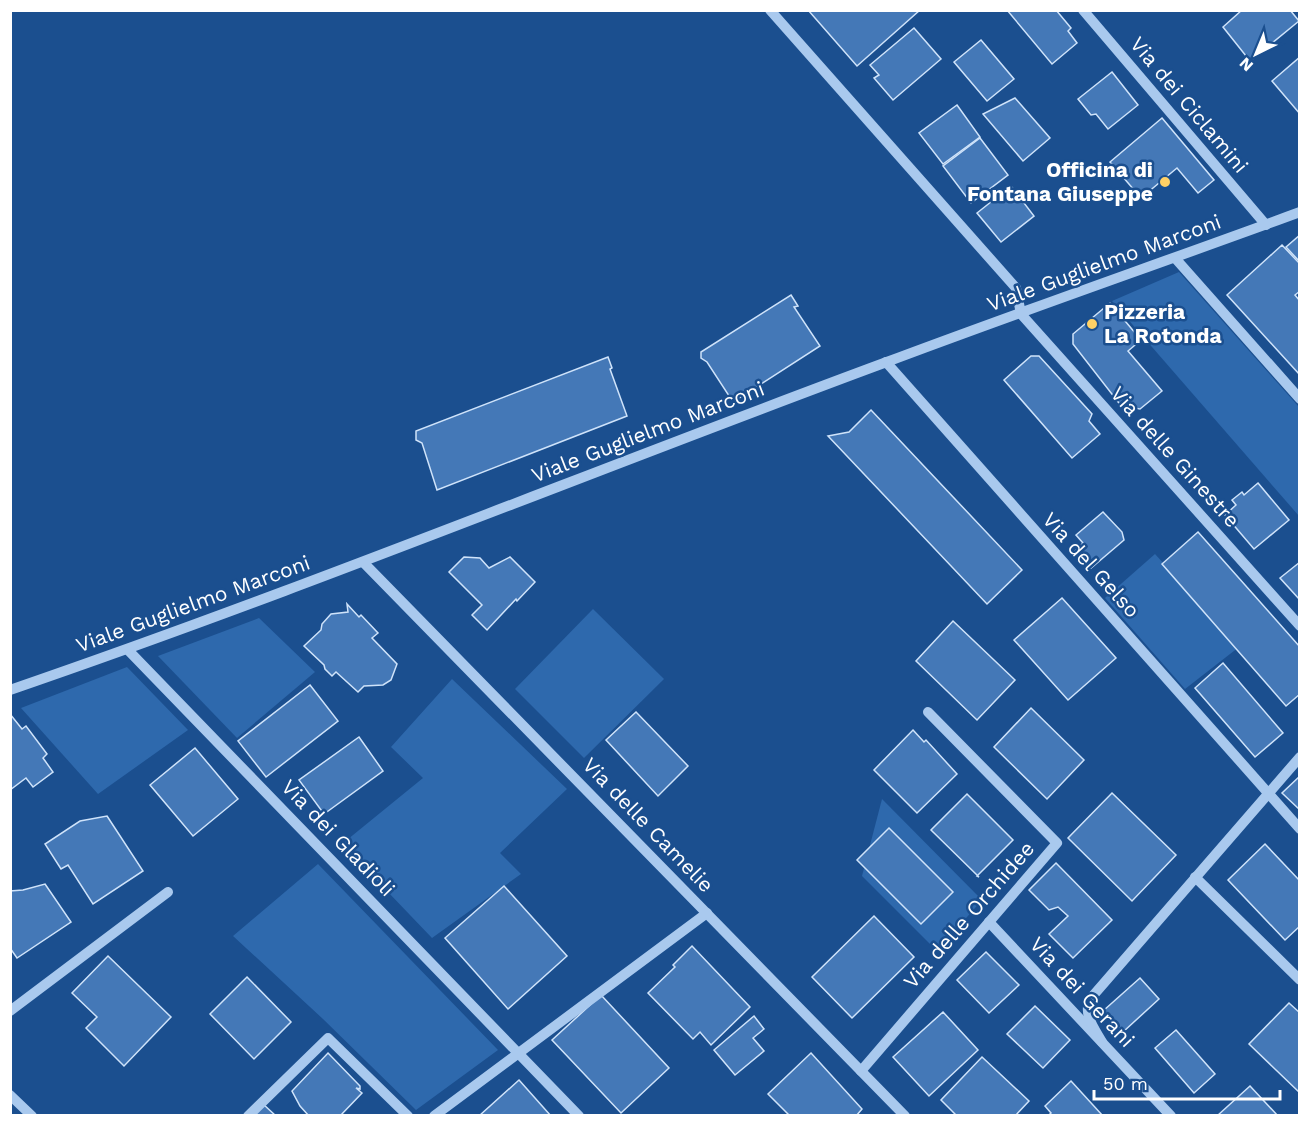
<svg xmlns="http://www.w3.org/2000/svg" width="1310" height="1126" viewBox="0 0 1310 1126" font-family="'Work Sans',sans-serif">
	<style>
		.green { fill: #2e69ad }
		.building { fill: #4478b7; stroke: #cfe3fa; stroke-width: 1.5 }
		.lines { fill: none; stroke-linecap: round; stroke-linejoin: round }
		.minor { stroke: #a9c9ee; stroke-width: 10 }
		.poi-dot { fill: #ffd166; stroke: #1b4f8f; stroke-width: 2 }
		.labels { text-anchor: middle; stroke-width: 5; stroke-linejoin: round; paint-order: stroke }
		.street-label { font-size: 21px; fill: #fff; stroke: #1b4f8f }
		.poi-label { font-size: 21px; font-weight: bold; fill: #fff; stroke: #1b4f8f; text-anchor: end }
	</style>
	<rect width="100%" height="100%" fill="#1b4f8f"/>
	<g class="green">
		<polygon points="1179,272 1299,407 1299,516 1112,301"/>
		<polygon points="1155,554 1239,647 1185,689 1105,598"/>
		<polygon points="593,609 664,679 584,758 515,689"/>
		<polygon points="259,618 315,672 237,738 158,656"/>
		<polygon points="127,667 188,730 98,794 21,708"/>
		<polygon points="452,679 567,789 500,853 521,874 432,938 342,844 423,778 391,747"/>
		<polygon points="882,799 982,900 937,951 862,876"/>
		<polygon points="318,864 498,1050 416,1110 323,1019 233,936"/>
	</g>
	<g class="building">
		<polygon points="808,10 920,10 857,66"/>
		<polygon points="1007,10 1056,10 1071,28 1068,31 1077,43 1052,64"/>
		<polygon points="1242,10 1290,10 1299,21 1250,61 1223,27"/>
		<polygon points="914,28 941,59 893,100 874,78 879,75 870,65"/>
		<polygon points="981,40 1014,79 987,101 954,62"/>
		<polygon points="1300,57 1300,114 1272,81"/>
		<polygon points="1112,72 1138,105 1108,129 1096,114 1091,115 1078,99"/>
		<polygon points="1015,98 1050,138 1023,161 983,114"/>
		<polygon points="957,105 980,137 943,164 919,133"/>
		<polygon points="1162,118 1214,180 1198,193 1177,168 1141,198 1110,162"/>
		<polygon points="980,138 1008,175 971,203 943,166"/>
		<polygon points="1011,186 1034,216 1001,242 977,213"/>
		<polygon points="1300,235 1300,262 1286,247"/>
		<polygon points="1282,245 1300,264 1300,291 1295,295 1300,301 1300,375 1227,295"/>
		<polygon points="791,295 798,306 794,307 820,346 733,402 707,362 701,358 701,352"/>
		<polygon points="1110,303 1141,340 1128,351 1162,391 1140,409 1135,408 1129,416 1073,344 1073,334"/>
		<polygon points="1031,356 1039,356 1092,414 1089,421 1100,434 1072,458 1004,380"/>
		<polygon points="608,357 612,368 610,369 627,416 437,490 422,443 416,440 416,431"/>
		<polygon points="871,410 1022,570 987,604 828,436 849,432"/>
		<polygon points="1258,483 1289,520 1254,549 1225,515 1236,505 1232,500 1242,492 1244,495"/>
		<polygon points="1103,512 1122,532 1124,540 1090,569 1075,551 1083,543 1076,535"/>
		<polygon points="1198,532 1300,647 1300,694 1286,706 1162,564"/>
		<polygon points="464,557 480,558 489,568 510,557 535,582 517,601 516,599 487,630 472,615 482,605 449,572"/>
		<polygon points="1300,562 1300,600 1280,578"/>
		<polygon points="1062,598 1116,658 1068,700 1014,640"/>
		<polygon points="347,604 359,617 361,615 378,633 372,638 397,664 391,680 383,685 364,686 358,692 336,672 332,676 325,669 324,665 304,646 321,630 322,624 331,614 348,612"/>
		<polygon points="953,621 1015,680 977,720 916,661"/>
		<polygon points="1223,663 1283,733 1255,757 1195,688"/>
		<polygon points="310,685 338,721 266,777 238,741"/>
		<polygon points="1031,708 1084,760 1047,799 994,747"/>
		<polygon points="636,712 688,766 658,796 606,740"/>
		<polygon points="10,714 22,729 26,726 47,754 43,758 53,772 33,787 26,778 10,790"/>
		<polygon points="913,730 924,742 926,740 957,774 917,813 874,770"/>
		<polygon points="359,737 383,771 324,814 299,780"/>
		<polygon points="195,748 238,799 193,836 150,785"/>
		<polygon points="1300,776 1300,810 1282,793"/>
		<polygon points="1112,793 1176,855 1132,901 1068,838"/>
		<polygon points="967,794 1013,840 977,876 979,877 931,830"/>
		<polygon points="107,816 143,871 93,904 68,865 61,869 45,844 80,821"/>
		<polygon points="889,828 953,892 921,924 857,860"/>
		<polygon points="1265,844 1300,881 1300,926 1285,940 1228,880"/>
		<polygon points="1056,863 1112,920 1073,958 1049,934 1068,916 1058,907 1049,910 1029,890"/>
		<polygon points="45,884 71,922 17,958 10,948 10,891 23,890"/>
		<polygon points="504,886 567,956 508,1009 445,938"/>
		<polygon points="874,916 914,957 852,1018 812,977"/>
		<polygon points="692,946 750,1007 711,1045 700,1032 693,1039 648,993 675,967 673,965"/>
		<polygon points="986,952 1019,985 989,1013 957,980"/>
		<polygon points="108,956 171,1017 124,1066 86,1028 97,1017 72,993"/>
		<polygon points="247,977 291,1022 254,1059 210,1014"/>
		<polygon points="1140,978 1159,999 1123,1032 1103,1011"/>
		<polygon points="601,995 669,1068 621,1113 552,1040"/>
		<polygon points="1289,1003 1300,1013 1300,1093 1249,1044"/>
		<polygon points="1035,1006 1070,1040 1043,1068 1007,1034"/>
		<polygon points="943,1012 978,1050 929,1096 893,1057"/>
		<polygon points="754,1016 764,1029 753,1038 764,1051 735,1075 714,1050"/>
		<polygon points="1176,1030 1215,1074 1194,1093 1155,1048"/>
		<polygon points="328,1053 360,1086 360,1089 356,1088 362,1093 340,1116 309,1116 300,1106 292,1091"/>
		<polygon points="811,1053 862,1109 856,1116 790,1116 768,1094"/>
		<polygon points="982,1057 1029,1101 1015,1116 957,1116 941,1100"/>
		<polygon points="519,1080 551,1116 479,1116"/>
		<polygon points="1071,1081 1103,1116 1048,1116 1051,1113 1045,1106"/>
		<polygon points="1250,1086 1278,1116 1217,1116"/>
		<polygon points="263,1104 276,1116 252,1116"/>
	</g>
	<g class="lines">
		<g class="minor">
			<polyline points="770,10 1016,288 1021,314 1300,626"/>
			<polyline points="1083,10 1266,225"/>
			<polyline points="1175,258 1300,399"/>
			<polyline points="886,362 1300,829"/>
			<polyline points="363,562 905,1116"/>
			<polyline points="128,650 579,1116"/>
			<path d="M10,690C304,589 592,471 884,363C1022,311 1161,263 1300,212"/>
			<polyline points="1195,877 1300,980"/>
			<polyline points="989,922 1171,1116"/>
			<polyline points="10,1011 168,892"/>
			<path d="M1102,1042C1094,1028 1082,1013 1091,998L1300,757"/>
			<polyline points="861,1071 1057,843 928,712"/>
			<polyline points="10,1095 32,1116"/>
			<polyline points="248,1116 328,1038 408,1116"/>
			<polyline points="434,1116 707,913"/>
		</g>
	</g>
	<g class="poi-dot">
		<circle cx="1165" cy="182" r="6"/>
		<circle cx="1092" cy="324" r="6"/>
	</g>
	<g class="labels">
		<g class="street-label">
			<text transform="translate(1189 105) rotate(50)" y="7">Via dei Ciclamini</text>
			<text transform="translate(1104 263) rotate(-20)" y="7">Viale Guglielmo Marconi</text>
			<text transform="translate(648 432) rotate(-21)" y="7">Viale Guglielmo Marconi</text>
			<text transform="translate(1175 457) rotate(48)" y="7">Via delle Ginestre</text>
			<text transform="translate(1091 565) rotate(48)" y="7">Via del Gelso</text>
			<text transform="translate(193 604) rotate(-20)" y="7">Viale Guglielmo Marconi</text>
			<text transform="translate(648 825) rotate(46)" y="7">Via delle Camelie</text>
			<text transform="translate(338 838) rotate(46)" y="7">Via dei Gladioli</text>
			<text transform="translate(969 915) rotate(-49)" y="7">Via delle Orchidee</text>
			<text transform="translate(1082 992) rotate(47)" y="7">Via dei Gerani</text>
		</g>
		<g class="poi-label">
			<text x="1153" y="177">Officina di<tspan x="1153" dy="24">Fontana Giuseppe</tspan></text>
			<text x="1104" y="319" text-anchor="start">Pizzeria<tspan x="1104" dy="24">La Rotonda</tspan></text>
		</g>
	</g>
	<rect width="1310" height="1126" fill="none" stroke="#ffffff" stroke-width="24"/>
	<g transform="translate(1256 54) rotate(223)" stroke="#1b4f8f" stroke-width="4.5" paint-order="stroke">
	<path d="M0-4.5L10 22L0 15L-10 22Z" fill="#ffffff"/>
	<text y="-9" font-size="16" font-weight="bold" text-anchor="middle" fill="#ffffff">N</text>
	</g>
	<path d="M1094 1090v9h186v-9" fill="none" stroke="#ffffff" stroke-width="3"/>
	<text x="1103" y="1090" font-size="18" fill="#ffffff" stroke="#1b4f8f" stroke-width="4.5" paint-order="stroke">50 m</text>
</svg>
